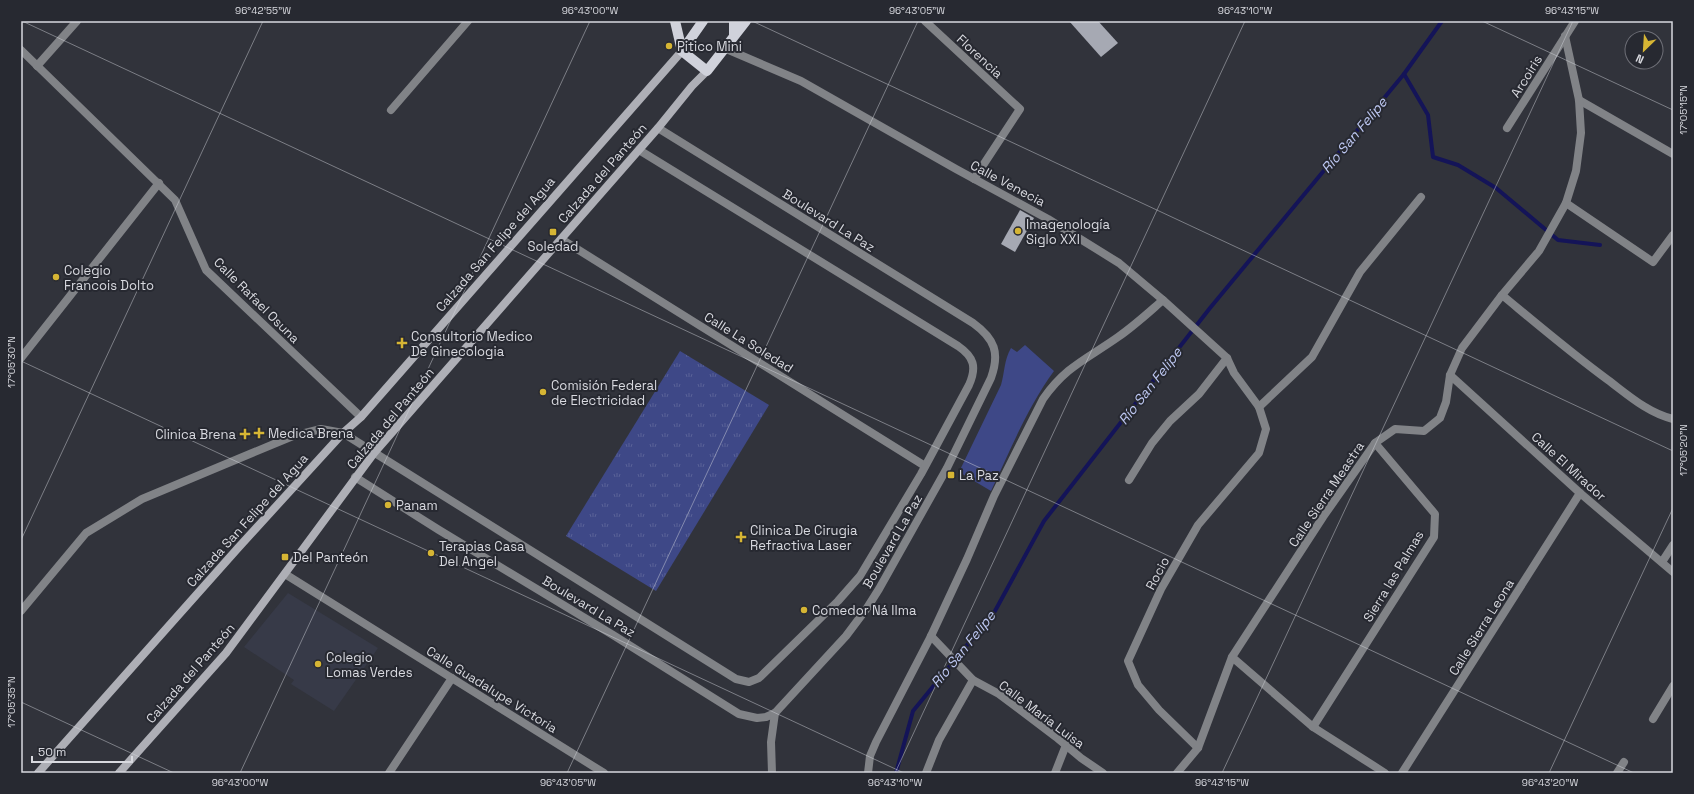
<svg xmlns="http://www.w3.org/2000/svg" width="1694" height="794" viewBox="0 0 1694 794" font-family="'Space Grotesk',sans-serif">
	<style>
		.built { fill: #373a48 }
		.grass { fill: #3e4887 }
		.park { fill: url(#park-tufts) }
		.lines { fill: none; stroke-linecap: round; stroke-linejoin: round }
		.stream { stroke: #141458; stroke-width: 4 }
		.building { fill: #a6a9b3 }
		.street { stroke: #818387; stroke-width: 8 }
		.secondary { stroke: #aeafb6; stroke-width: 8 }
		.primary { stroke: #d0d2db; stroke-width: 10 }
		.ticks { fill: none; stroke: #d8d9df; stroke-width: 1; stroke-opacity: 0.45 }
		.poi-dot { fill: #d6b534; stroke: #272931; stroke-width: 1.5 }
		.labels { text-anchor: middle; stroke-width: 4; stroke-linejoin: round; paint-order: stroke }
		.poi-label { font-size: 13px; fill: #d8d9df; stroke: #272931; text-anchor: start }
		.street-label { font-size: 13px; fill: #d8d9df; stroke: #272931 }
		.water-label { font-size: 14px; font-style: italic; fill: #bdc7f1; stroke: #272931 }
		.neatline { fill: none; stroke: #d8d9df; stroke-width: 1.5 }
		.ticks-label { font-size: 10px; text-anchor: middle; fill: #d8d9df }
	</style>
	<defs>
		<pattern id="park-tufts" width="24" height="20" patternUnits="userSpaceOnUse"><rect width="24" height="20" fill="#3e4887"/><path d="M3 7l-1-3M5 7V3M7 7l1-3M15 17l-1-3M17 17v-4M19 17l1-3" fill="none" stroke="#596298"/></pattern>
	</defs>
	<rect width="100%" height="100%" fill="#31333b"/>
	<polygon class="built" points="288,593 378,648 334,711 291,684 294,680 244,647"/>
	<path class="grass" d="M1025,345L1054,371C1027,408 1010,451 991,491L959,472L1001,385C1005,371 1004,360 1011,348L1017,352Z"/>
	<polygon class="park" points="680,351 769,405 656,591 566,536"/>
	<g class="lines">
		<g class="stream">
			<polyline points="1404,74 1428,115 1433,157 1458,165 1496,188 1558,240 1600,245"/>
			<polyline points="896,773 913,711 995,611 1044,521 1210,308 1404,74 1442,21"/>
		</g>
	</g>
	<g class="building">
		<polygon points="1069,21 1098,21 1118,43 1101,57"/>
		<polygon points="1020,210 1034,218 1015,252 1001,244"/>
	</g>
	<g class="lines">
		<g class="street">
			<polyline points="925,21 1020,109 974,179"/>
			<polyline points="724,48 801,81 956,169 1048,219 1119,263 1163,300 1227,358 1234,373 1259,407 1266,429 1259,453 1198,525 1161,589 1128,661 1138,685 1159,710 1198,748"/>
			<polyline points="21,50 175,200 206,270 361,417"/>
			<polyline points="37,66 77,21"/>
			<polyline points="1579,100 1673,154"/>
			<polyline points="391,110 468,21"/>
			<polyline points="1507,128 1575,21"/>
			<polyline points="1566,203 1653,262 1673,235"/>
			<polyline points="561,239 925,466"/>
			<path d="M1502,295C1537,324 1571,353 1608,380C1628,395 1648,413 1673,419"/>
			<polyline points="21,358 159,183"/>
			<polyline points="1450,375 1580,493 1673,572"/>
			<polyline points="1259,407 1312,357 1360,272 1421,197"/>
			<path d="M355,477L439,530L613,635L739,714L757,718L766,717L775,713L846,636L867,608L879,589L947,468L991,378C1000,353 995,339 973,323L658,128"/>
			<polyline points="1129,480 1152,443 1170,421 1199,394 1227,358"/>
			<polyline points="1662,562 1673,545"/>
			<polyline points="285,574 604,773"/>
			<path d="M21,611L86,533L142,499L293,436L321,429L343,433L736,679L749,682L759,678L838,601L860,576L921,474L969,385C977,367 974,357 958,346L639,150"/>
			<polyline points="931,636 973,680 999,694 1056,737 1081,758 1103,773"/>
			<polyline points="1232,657 1313,727 1385,773"/>
			<polyline points="1653,719 1673,686"/>
			<polyline points="1313,727 1434,537 1435,514 1375,443"/>
			<polyline points="389,773 452,678"/>
			<polyline points="772,773 771,742 775,713"/>
			<path d="M868,773L870,756L876,742L931,636L967,559L994,496L1043,399C1066,366 1087,359 1118,337C1134,326 1148,313 1163,300"/>
			<polyline points="926,773 939,740 973,680"/>
			<polyline points="1055,773 1066,745"/>
			<polyline points="1177,773 1198,748 1232,657 1323,517 1375,443 1395,429 1424,431 1440,418 1446,402 1450,375 1462,348 1502,295 1539,251 1566,203 1576,171 1581,133 1579,100 1565,36"/>
			<polyline points="1402,773 1580,493"/>
			<polyline points="1617,773 1624,762"/>
		</g>
		<g class="secondary">
			<polyline points="38,773 238,548 343,433 361,417 682,51"/>
			<polyline points="119,773 226,653 374,453 658,128 692,86 707,71"/>
		</g>
		<g class="primary">
			<polyline points="675,21 682,51 707,71 746,21"/>
			<polyline points="734,21 734,35"/>
			<polyline points="682,51 703,21"/>
		</g>
	</g>
	<path class="ticks" d="M22,21L1634,773M752,21L1673,451M1482,21L1673,110M21,361L904,773M21,540L263,21M21,702L174,773M240,773L590,21M567,773L918,21M895,773L1245,21M1222,773L1573,21M1549,773L1673,508"/>
	<g class="poi-dot">
		<circle cx="669" cy="46" r="4"/>
		<circle cx="1018" cy="231" r="4"/>
		<rect x="549" y="228" width="8" height="8" rx="2"/>
		<circle cx="56" cy="277" r="4"/>
		<path d="M400 337h4v4h4v4h-4v4h-4v-4h-4v-4h4z"/>
		<circle cx="543" cy="392" r="4"/>
		<path d="M257 427h4v4h4v4h-4v4h-4v-4h-4v-4h4z"/>
		<path d="M243 428h4v4h4v4h-4v4h-4v-4h-4v-4h4z"/>
		<rect x="947" y="471" width="8" height="8" rx="2"/>
		<circle cx="388" cy="505" r="4"/>
		<path d="M739 531h4v4h4v4h-4v4h-4v-4h-4v-4h4z"/>
		<circle cx="431" cy="553" r="4"/>
		<rect x="281" y="553" width="8" height="8" rx="2"/>
		<circle cx="804" cy="610" r="4"/>
		<circle cx="318" cy="664" r="4"/>
	</g>
	<g class="labels">
		<g class="poi-label">
			<text x="677" y="51">Pitico Mini</text>
			<text x="1026" y="229">Imagenología<tspan x="1026" dy="15">Siglo XXI</tspan></text>
			<text x="553" y="251" text-anchor="middle">Soledad</text>
			<text x="64" y="275">Colegio<tspan x="64" dy="15">Francois Dolto</tspan></text>
			<text x="411" y="341">Consultorio Medico<tspan x="411" dy="15">De Ginecologia</tspan></text>
			<text x="551" y="390">Comisión Federal<tspan x="551" dy="15">de Electricidad</tspan></text>
			<text x="268" y="438">Medica Brena</text>
			<text x="236" y="439" text-anchor="end">Clinica Brena</text>
			<text x="959" y="480">La Paz</text>
			<text x="396" y="510">Panam</text>
			<text x="750" y="535">Clinica De Cirugia<tspan x="750" dy="15">Refractiva Laser</tspan></text>
			<text x="439" y="551">Terapias Casa<tspan x="439" dy="15">Del Angel</tspan></text>
			<text x="293" y="562">Del Panteón</text>
			<text x="812" y="615">Comedor Ná Ilma</text>
			<text x="326" y="662">Colegio<tspan x="326" dy="15">Lomas Verdes</tspan></text>
		</g>
		<g class="street-label">
			<text transform="translate(980 56) rotate(43)" y="5">Florencia</text>
			<text transform="translate(1526 76) rotate(-58)" y="5">Arcoiris</text>
			<text transform="translate(602 173) rotate(-49)" y="5">Calzada del Panteón</text>
			<text transform="translate(1008 183) rotate(28)" y="5">Calle Venecia</text>
			<text transform="translate(829 220) rotate(32)" y="5">Boulevard La Paz</text>
			<text transform="translate(495 244) rotate(-49)" y="5">Calzada San Felipe del Agua</text>
			<text transform="translate(257 300) rotate(45)" y="5">Calle Rafael Osuna</text>
			<text transform="translate(749 342) rotate(32)" y="5">Calle La Soledad</text>
			<text transform="translate(390 418) rotate(-50)" y="5">Calzada del Panteón</text>
			<text transform="translate(1569 466) rotate(42)" y="5">Calle El Mirador</text>
			<text transform="translate(1326 494) rotate(-56)" y="5">Calle Sierra Meastra</text>
			<text transform="translate(247 520) rotate(-48)" y="5">Calzada San Felipe del Agua</text>
			<text transform="translate(892 541) rotate(-60)" y="5">Boulevard La Paz</text>
			<text transform="translate(1157 573) rotate(-62)" y="5">Rocio</text>
			<text transform="translate(1393 576) rotate(-59)" y="5">Sierra las Palmas</text>
			<text transform="translate(589 606) rotate(31)" y="5">Boulevard La Paz</text>
			<text transform="translate(1481 627) rotate(-58)" y="5">Calle Sierra Leona</text>
			<text transform="translate(190 673) rotate(-49)" y="5">Calzada del Panteón</text>
			<text transform="translate(492 689) rotate(32)" y="5">Calle Guadalupe Victoria</text>
			<text transform="translate(1042 714) rotate(37)" y="5">Calle María Luisa</text>
		</g>
		<g class="water-label">
			<text transform="translate(1354 135) rotate(-50)" y="5">Río San Felipe</text>
			<text transform="translate(1150 386) rotate(-52)" y="5">Río San Felipe</text>
			<text transform="translate(963 649) rotate(-51)" y="5">Río San Felipe</text>
		</g>
	</g>
	<rect width="1694" height="794" fill="none" stroke="#272931" stroke-width="44"/>
	<g transform="translate(1644 50) rotate(205)"><circle r="19" fill="#272931" stroke="#6e6f77"/>
	<path d="M0-3L7 15L0 10L-7 15Z" fill="#d6b534"/>
	<text y="-6" font-size="11" font-weight="bold" text-anchor="middle" fill="#d8d9df">N</text>
	</g>
	<path d="M32 756v6h100v-6" fill="none" stroke="#d8d9df" stroke-width="2"/>
	<text x="38" y="756" font-size="12" fill="#d8d9df" stroke="#272931" stroke-width="3" paint-order="stroke">50 m</text>
	<rect x="22" y="22" width="1650" height="750" class="neatline"/>
	<g class="ticks-label">
		<text x="263" y="14">96°42'55"W</text>
		<text x="590" y="14">96°43'00"W</text>
		<text x="917" y="14">96°43'05"W</text>
		<text x="1245" y="14">96°43'10"W</text>
		<text x="1572" y="14">96°43'15"W</text>
		<text transform="translate(1683 110) rotate(-90)" y="4">17°05'15"N</text>
		<text transform="translate(11 362) rotate(-90)" y="4">17°05'30"N</text>
		<text transform="translate(1683 450) rotate(-90)" y="4">17°05'20"N</text>
		<text transform="translate(11 702) rotate(-90)" y="4">17°05'35"N</text>
		<text x="240" y="786">96°43'00"W</text>
		<text x="568" y="786">96°43'05"W</text>
		<text x="895" y="786">96°43'10"W</text>
		<text x="1222" y="786">96°43'15"W</text>
		<text x="1550" y="786">96°43'20"W</text>
	</g>
</svg>
